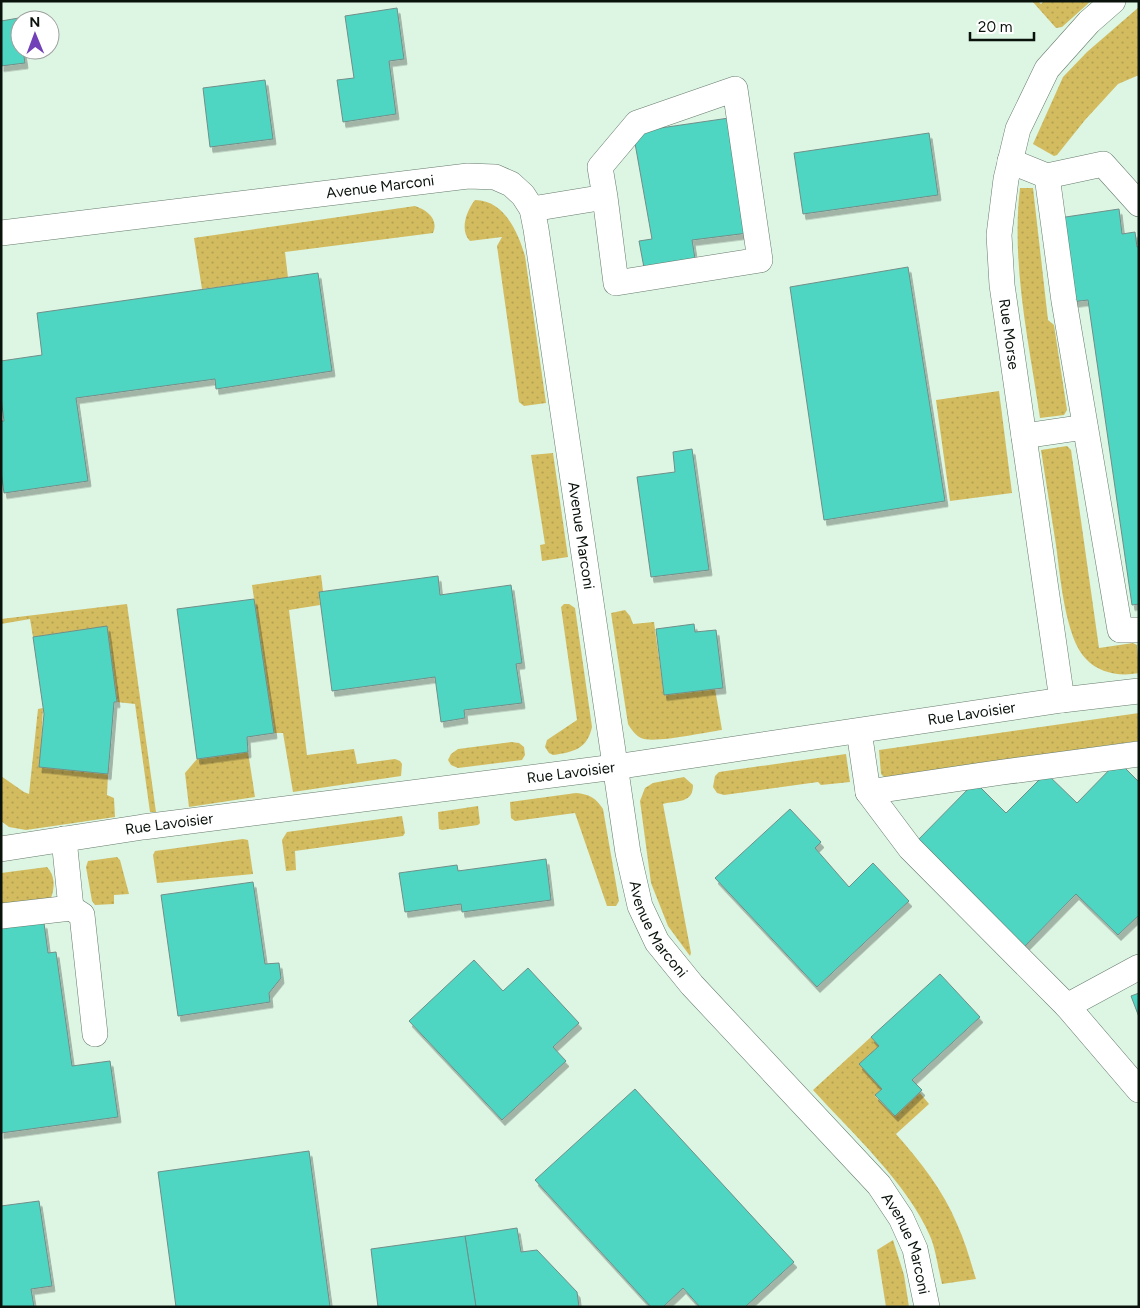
<svg xmlns="http://www.w3.org/2000/svg" width="1140" height="1308" viewBox="0 0 1140 1308" font-family="Figtree,sans-serif">
	<style>
		.grass { fill: url(#grass-dots) }
		.building { fill: #50d6c3; stroke: #708e88; filter: url(#shadow) }
		.lines { fill: none; stroke-linecap: round; stroke-linejoin: round }
		.minor-casing { stroke: #667b6c; stroke-width: 26 }
		.minor { stroke: #fff; stroke-width: 25 }
		.labels { text-anchor: middle; stroke-width: 5; stroke-linejoin: round; paint-order: stroke }
		.street-label { font-size: 15px; fill: #0a120c; stroke: #fff }
	</style>
	<defs>
		<pattern id="grass-dots" width="8" height="8" patternUnits="userSpaceOnUse" patternTransform="scale(1.25)"><rect width="8" height="8" fill="#d3bc60"/><path d="M2 2h.1M6 6h.1" fill="none" stroke="#b4a152" stroke-width="1.8" stroke-linecap="round"/></pattern>
		<filter id="shadow"><feDropShadow dx="3" dy="5.5" stdDeviation="0" flood-color="#0004"/></filter>
	</defs>
	<rect width="100%" height="100%" fill="#ddf5e3"/>
	<g class="grass">
		<polygon points="1032,1 1038,1 1041,4 1044,1 1091,1 1062,27 1056,28"/>
		<polygon points="1139,7 1139,75 1118,84 1085,120 1057,155 1054,156 1033,144 1063,77 1087,52"/>
		<path d="M1020,188H1033L1048,320L1054,325L1067,410L1064,415L1040,418C1029,342 1011,265 1020,188Z"/>
		<path d="M475,200C504,200 518,232 525,256L546,403L524,406L519,402L497,246L502,237L470,241C459,230 467,210 475,200Z"/>
		<path d="M415,206C427,210 439,219 433,233L285,252L288,278L202,289L194,238Z"/>
		<polygon points="999,391 1012,493 950,501 936,400"/>
		<path d="M1067,446L1071,450L1099,648L1133,643L1137,645L1139,673C1120,677 1099,673 1086,659C1065,638 1060,574 1056,545C1051,513 1046,482 1041,450Z"/>
		<polygon points="553,453 568,557 542,561 540,545 545,544 531,455"/>
		<polygon points="321,575 323,591 319,592 320,605 289,610 307,755 354,749 357,764 395,759 400,761 402,764 401,776 293,792 283,733 274,733 252,585"/>
		<polygon points="127,604 156,812 150,812 135,704 117,702 107,627 33,637 30,619 1,624 1,619"/>
		<path d="M564,604H569L575,608L592,727C587,749 574,752 553,755L549,753L545,747L547,740L577,720L561,607Z"/>
		<path d="M625,610L630,616L633,624L654,622L664,695L715,689L722,730C706,732 653,744 641,738C635,735 631,729 628,724L611,613Z"/>
		<polygon points="43,708 40,767 108,774 107,795 114,798 115,817 26,830 9,827 1,821 1,776 24,792 29,794 38,709"/>
		<polygon points="1139,713 1139,741 884,777 881,774 879,750"/>
		<polygon points="511,742 519,743 524,747 525,755 522,760 458,768 451,765 448,760 451,754 458,749"/>
		<polygon points="248,752 255,797 189,807 185,773 197,759"/>
		<polygon points="846,754 850,782 821,785 818,782 724,795 717,793 713,787 715,776 719,772"/>
		<path d="M684,777L693,785C693,804 677,800 663,804L691,953L690,956L668,926L651,883L640,801L645,788L653,783Z"/>
		<path d="M576,793C589,794 596,798 603,809L619,901L616,906H607L575,813L515,821L511,818L510,802Z"/>
		<polygon points="478,806 480,823 478,825 442,830 439,829 438,812"/>
		<polygon points="402,816 405,833 403,836 295,851 296,870 286,871 282,840 287,832"/>
		<polygon points="243,839 248,840 253,874 157,883 153,855 155,851"/>
		<polygon points="117,857 120,860 129,894 114,895 114,904 95,905 92,901 86,867 88,861"/>
		<path d="M47,867C55,875 55,887 51,898L1,907V873Z"/>
		<path d="M871,1037L879,1046L882,1089L875,1096L894,1116L920,1093L929,1104L896,1134C920,1161 943,1190 957,1224C965,1241 970,1260 976,1279L942,1284C938,1268 936,1250 930,1236C908,1184 850,1131 813,1090Z"/>
		<polygon points="893,1240 904,1275 909,1307 886,1307 877,1250"/>
	</g>
	<g class="building">
		<polygon points="397,8 404,59 389,61 396,114 343,122 337,80 354,78 345,16"/>
		<polygon points="19,18 20,50 23,50 25,63 1,66 1,21"/>
		<polygon points="265,80 273,139 210,147 203,88"/>
		<polygon points="729,118 748,233 692,240 696,265 645,273 639,241 652,239 633,132"/>
		<polygon points="929,133 938,195 803,214 794,153"/>
		<polygon points="1119,209 1122,234 1135,232 1137,247 1139,247 1139,604 1132,605 1088,300 1071,302 1059,218"/>
		<polygon points="908,267 945,501 824,520 790,287"/>
		<polygon points="318,273 332,371 216,389 215,379 76,398 88,481 4,493 1,471 1,421 4,421 1,397 1,361 42,355 37,313"/>
		<polygon points="692,449 709,570 651,577 637,477 675,472 673,452"/>
		<polygon points="438,576 440,595 511,585 522,663 516,664 522,703 464,710 465,718 441,722 435,677 332,691 319,592"/>
		<polygon points="254,599 274,733 247,737 248,752 197,759 177,609"/>
		<polygon points="694,624 695,632 716,630 723,688 664,695 656,629"/>
		<polygon points="107,626 117,702 114,702 108,774 39,767 44,714 33,637"/>
		<polygon points="1118,761 1139,782 1139,915 1118,935 1076,894 1023,948 915,843 975,782 1006,813 1046,773 1077,803"/>
		<polygon points="790,809 821,842 815,848 849,887 873,863 909,901 817,987 715,878"/>
		<polygon points="546,859 551,900 462,912 461,904 405,912 399,873 457,865 458,871"/>
		<polygon points="253,882 265,964 279,963 281,978 269,993 270,1002 178,1016 161,895"/>
		<polygon points="44,923 48,953 56,952 72,1066 110,1061 118,1117 1,1133 1,928"/>
		<polygon points="474,960 503,991 528,968 579,1023 553,1047 566,1061 502,1120 409,1021"/>
		<polygon points="940,974 980,1017 912,1080 922,1090 895,1116 875,1095 882,1089 859,1064 879,1046 871,1037"/>
		<polygon points="1139,993 1139,1017 1131,996"/>
		<polygon points="635,1089 794,1262 745,1307 700,1307 683,1288 663,1307 651,1307 535,1180"/>
		<polygon points="309,1151 330,1307 176,1307 158,1172"/>
		<polygon points="39,1201 52,1286 31,1289 34,1307 1,1307 1,1206"/>
		<polygon points="517,1228 521,1252 537,1250 577,1292 579,1307 476,1307 465,1236"/>
		<polygon points="465,1236 476,1307 378,1307 371,1249"/>
	</g>
	<g class="lines">
		<defs>
			<g id="minor">
				<polyline points="1010,161 1047,176 1103,164 1139,204"/>
				<polyline points="1047,176 1064,301 1120,630 1139,630"/>
				<polyline points="532,209 605,197 616,283 760,260 735,89 637,123 600,167 605,197"/>
				<path id="s1" d="M1,233L468,176L495,177L511,184L523,195L532,209L536,229L628,853L640,906L657,942L692,985L879,1185L901,1218L915,1249L927,1307"/>
				<polyline points="1024,436 1085,427"/>
				<polyline points="1062,700 1002,285 999,235 1006,179 1018,129 1047,69 1089,22 1113,1"/>
				<polyline points="859,731 868,792 1003,772 1139,754"/>
				<polyline points="868,792 910,848 1067,1006"/>
				<path id="s2" d="M1,849L143,827L615,767L1062,700L1139,691"/>
				<polyline points="71,908 82,915 95,1034"/>
				<polyline points="1,916 71,908 64,839"/>
				<polyline points="1139,967 1067,1006 1139,1090"/>
			</g>
		</defs>
		<use href="#minor" class="minor-casing"/>
		<use href="#minor" class="minor"/>
	</g>
	<g class="labels">
		<g class="street-label">
			<text dy="5" stroke="none"><textPath href="#s1" startOffset="382">Avenue Marconi</textPath></text>
			<text transform="translate(1009 334) rotate(82)" y="5">Rue Morse</text>
			<text dy="5" stroke="none"><textPath href="#s1" startOffset="878">Avenue Marconi</textPath></text>
			<text dy="5" stroke="none"><textPath href="#s2" startOffset="980">Rue Lavoisier</textPath></text>
			<text dy="5" stroke="none"><textPath href="#s2" startOffset="575">Rue Lavoisier</textPath></text>
			<text dy="5" stroke="none"><textPath href="#s2" startOffset="170">Rue Lavoisier</textPath></text>
			<text dy="5" stroke="none"><textPath href="#s1" startOffset="1282">Avenue Marconi</textPath></text>
			<text dy="5" stroke="none"><textPath href="#s1" startOffset="1688">Avenue Marconi</textPath></text>
		</g>
	</g>
	<rect width="1140" height="1308" fill="none" stroke="#0a120c" stroke-width="5"/>
	<g transform="translate(35 35) rotate(359)"><circle r="24" fill="#ffffff" stroke="#9da09e"/>
	<path d="M0-4L9 19L0 12L-9 19Z" fill="#7241b8"/>
	<text y="-8" font-size="14" font-weight="bold" text-anchor="middle" fill="#0a120c">N</text>
	</g>
	<path d="M970 32v8h64v-8" fill="none" stroke="#0a120c" stroke-width="2.5"/>
	<text x="978" y="32" font-size="15" fill="#0a120c" stroke="#ffffff" stroke-width="4" paint-order="stroke">20 m</text>
</svg>
